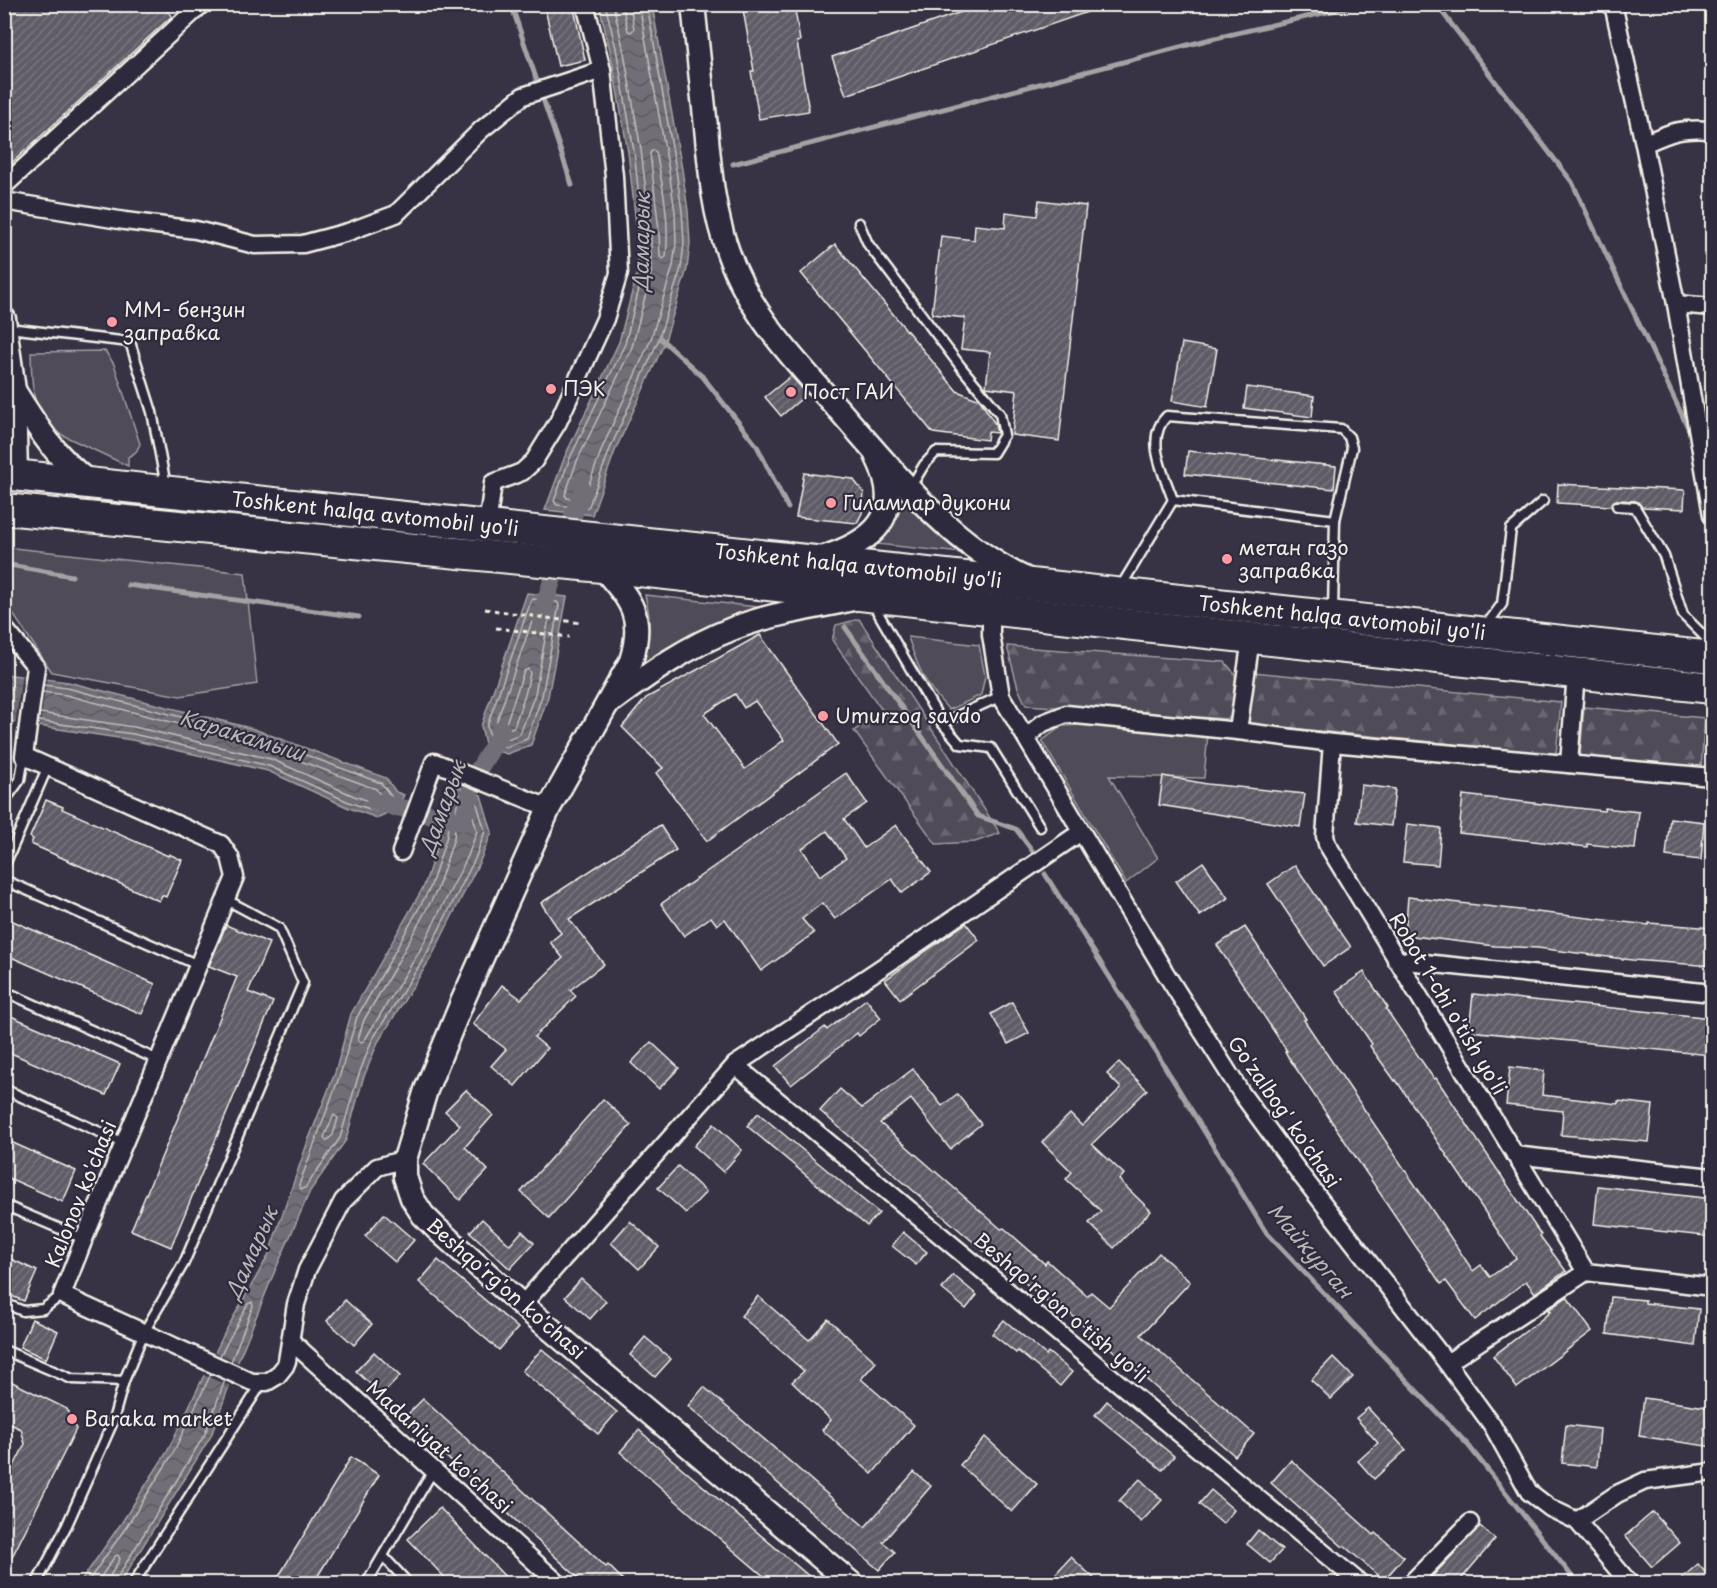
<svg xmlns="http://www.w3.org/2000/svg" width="1717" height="1588" viewBox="0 0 1717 1588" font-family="'Playpen Sans',sans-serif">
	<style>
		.grass { fill: #504b59; stroke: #a29ea0; stroke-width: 1.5 }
		.forest { fill: url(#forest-firs); stroke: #a29ea0; stroke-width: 1.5 }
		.water { fill: url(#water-waves); stroke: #a6a2a4; stroke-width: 1.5 }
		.pier { fill: #373244 }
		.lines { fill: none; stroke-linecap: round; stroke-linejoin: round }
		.shore { stroke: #c0bdbb; stroke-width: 1.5 }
		.stream { stroke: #a6a2a4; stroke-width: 5 }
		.canal { stroke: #726e77; stroke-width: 18 }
		.building { fill: url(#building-hatch); stroke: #f4f1e8; stroke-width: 1.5; fill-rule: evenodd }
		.lane-casing { stroke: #f4f1e8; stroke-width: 13 }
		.street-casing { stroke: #f4f1e8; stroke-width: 21 }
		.secondary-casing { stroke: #f4f1e8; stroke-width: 27 }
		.highway-casing { stroke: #f4f1e8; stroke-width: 34 }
		.path { stroke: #f4f1e8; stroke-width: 3; stroke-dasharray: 4.5 4.5; stroke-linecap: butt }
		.lane { stroke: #2f2a3d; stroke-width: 8 }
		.street { stroke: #2f2a3d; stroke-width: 16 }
		.secondary { stroke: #2f2a3d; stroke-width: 22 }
		.highway { stroke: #2f2a3d; stroke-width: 30 }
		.poi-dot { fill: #ff9aa2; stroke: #2f2a3d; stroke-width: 2 }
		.labels { text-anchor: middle; stroke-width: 4.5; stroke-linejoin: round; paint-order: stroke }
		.poi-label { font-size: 20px; fill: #f4f1e8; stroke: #2f2a3d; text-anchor: start }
		.street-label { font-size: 20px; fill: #f4f1e8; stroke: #2f2a3d }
		.water-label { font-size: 21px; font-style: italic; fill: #bab6b5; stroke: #2f2a3d }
	</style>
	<defs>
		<pattern id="forest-firs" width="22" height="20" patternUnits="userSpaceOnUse" patternTransform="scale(1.5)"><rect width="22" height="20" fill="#504b59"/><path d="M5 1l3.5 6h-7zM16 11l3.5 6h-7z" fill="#6a6571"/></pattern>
		<pattern id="water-waves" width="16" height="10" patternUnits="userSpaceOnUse" patternTransform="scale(1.5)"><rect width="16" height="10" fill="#726e77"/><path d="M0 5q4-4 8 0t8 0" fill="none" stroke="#5b595c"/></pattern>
		<pattern id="building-hatch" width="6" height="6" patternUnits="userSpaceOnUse" patternTransform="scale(1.5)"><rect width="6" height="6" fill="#5f5c67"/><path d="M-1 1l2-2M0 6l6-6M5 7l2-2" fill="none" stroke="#77747d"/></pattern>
	</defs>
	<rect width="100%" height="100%" fill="#373244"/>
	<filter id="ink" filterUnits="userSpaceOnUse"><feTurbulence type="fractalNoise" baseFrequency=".0167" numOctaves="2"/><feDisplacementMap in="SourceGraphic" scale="12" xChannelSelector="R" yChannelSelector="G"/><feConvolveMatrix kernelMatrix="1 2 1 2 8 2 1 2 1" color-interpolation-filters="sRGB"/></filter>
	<g filter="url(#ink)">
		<g class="grass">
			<path d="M105,351L114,364L140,444L136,452L128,457V466L56,432C30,407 32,386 31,352Z"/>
			<polygon points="68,495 504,540 503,551 67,506"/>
			<polygon points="903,500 971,554 876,544 891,523"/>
			<polygon points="4,547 245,573 257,684 180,696 52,672 5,602"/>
			<path d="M645,595L758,607C717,623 680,641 642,664C650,638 652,622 645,595Z"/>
			<path d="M908,637L979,645L985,676L981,695L949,710C926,686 918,669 908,637Z"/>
			<polygon points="1100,724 1208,733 1204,778 1109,776 1158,858 1126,883 1042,741 1062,726"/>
		</g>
		<g class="forest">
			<polygon points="859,619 1000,833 975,842 936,844 854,731 882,710 832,640 836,625"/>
			<polygon points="1007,646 1225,662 1235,674 1236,689 1234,713 1227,719 1026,705 1018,688"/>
			<polygon points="1252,672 1561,702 1556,754 1248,724"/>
			<polygon points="1584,707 1705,718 1701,768 1580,757"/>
		</g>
		<g class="water">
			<polygon points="599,5 652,5 682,169 688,211 690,243 687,269 664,344 615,451 592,515 545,510 565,456 619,342 637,273 637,233 628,152 610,50"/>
			<polygon points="527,593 567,597 548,697 531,745 507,754 486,748 481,726"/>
			<polygon points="4,674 68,682 254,729 386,778 396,792 404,795 394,815 387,813 377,818 349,808 268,771 132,740 5,721"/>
			<polygon points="459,787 481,795 492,832 480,861 431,958 378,1042 363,1079 346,1140 310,1191 271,1280 237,1364 211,1436 120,1583 79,1584 122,1522 167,1452 225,1332 268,1256 308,1141 335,1073 351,1014 424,886 441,834 444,795"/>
		</g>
		<g class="pier">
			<polygon points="22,673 47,676 39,730 15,727"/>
			<polygon points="212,1351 240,1363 232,1387 201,1374"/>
		</g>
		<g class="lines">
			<g class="shore">
				<polyline points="605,4 616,48 634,151 643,233 643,273 625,344 570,458 554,501 557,505 586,508 589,506 610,449 658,341 681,268 684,243 682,211 676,170 647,4"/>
				<polyline points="613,4 623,47 641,150 651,233 651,274 632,347 577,461 565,495 567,498 581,500 584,498 603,446 651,339 673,266 676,243 675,212 669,171 639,4"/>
				<polyline points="622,4 628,31 631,32 634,29 630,4"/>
				<path d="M653,150L656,152C663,187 670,222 666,257L663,259L660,257L659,231L650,153Z"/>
				<polygon points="533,599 557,602 559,605 542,696 527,739 506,747 492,743 487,726 531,601"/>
				<polygon points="539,607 548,608 550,612 535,694 520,734 506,740 498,737 495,726 536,610"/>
				<polygon points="528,669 530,673 526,691 514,727 507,729 505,726 524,671"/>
				<polyline points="40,713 134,727 271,759 354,796 375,803 383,799 376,789 249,742 66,695 42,692"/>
				<polyline points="39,721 133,734 269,766 351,803 376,811 391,807 394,800 381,783 252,735 67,688 43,685"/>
				<polygon points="460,794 476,801 485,831 475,859 426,955 372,1040 358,1077 340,1138 305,1188 301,1189 299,1185 340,1075 357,1017 388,964 430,888 447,836 450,800"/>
				<polygon points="461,802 470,806 477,831 468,856 419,952 364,1041 360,1042 358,1039 364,1020 395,967 437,890 454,838 457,804"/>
				<polygon points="334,1115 338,1118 333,1135 326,1141 324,1137"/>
				<polyline points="220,1356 248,1304 252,1302 253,1306 231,1362"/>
				<polyline points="86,1584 127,1526 172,1455 211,1374"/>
				<polyline points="96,1584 115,1556 118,1555 120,1559 110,1576 108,1584"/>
				<polyline points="116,1584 117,1578 205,1434 225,1380"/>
			</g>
			<g class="stream">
				<polyline points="511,4 572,185"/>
				<polyline points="1436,4 1572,182 1691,434"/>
				<polyline points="733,164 1207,40 1362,4"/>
				<polyline points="660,338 703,377 757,446 788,508"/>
				<polyline points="4,564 72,576"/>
				<polyline points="128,585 359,617"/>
				<polyline points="845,627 978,816 1016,829 1034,853"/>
				<polyline points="1045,874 1134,1016 1265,1231 1468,1445 1578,1584"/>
			</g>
			<g class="canal">
				<polyline points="540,618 574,513 583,491"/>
				<polyline points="375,802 463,822"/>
				<polyline points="465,813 474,777 498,738 501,729"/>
			</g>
		</g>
		<g class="building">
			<polygon points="4,4 162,4 172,16 4,170"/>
			<polygon points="544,4 573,4 585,60 558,66"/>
			<polygon points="742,4 794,4 800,41 797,42 809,111 759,119 751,71 754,71"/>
			<polygon points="984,4 1102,4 1102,7 846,95 832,57"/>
			<polygon points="1039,200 1086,206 1059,441 1012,435 1017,391 986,387 990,352 961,349 965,318 932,314 941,236 974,240 975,225 1005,228 1006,212 1037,216"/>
			<polygon points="835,244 957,391 980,400 995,424 997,433 988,432 987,440 933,433 801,273"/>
			<polygon points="1182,343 1217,349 1207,407 1172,401"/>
			<polygon points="791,376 807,394 781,416 765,397"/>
			<polygon points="1247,387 1314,396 1312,417 1244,408"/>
			<polygon points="1188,451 1336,466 1334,489 1185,474"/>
			<polygon points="804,473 853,479 864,493 862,513 857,523 796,517"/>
			<polygon points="1558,484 1685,490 1684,509 1642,507 1636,501 1617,500 1614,501 1611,506 1557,503"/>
			<path d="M760,635L838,744L707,841L656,773L663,768L622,727L646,698ZM735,694L744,708L755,701L784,740L745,769L704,714Z"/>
			<path d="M846,773L867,803L844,819L864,848L896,825L931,872L902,893L892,879L835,919L822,903L802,919L814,933L761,971L725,919L717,925L711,917L684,936L661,904ZM827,831L846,858L820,876L802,849Z"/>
			<polygon points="1163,776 1207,784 1305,794 1300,827 1159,805"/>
			<polygon points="1361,785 1395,789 1391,826 1357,822"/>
			<polygon points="1463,795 1604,811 1605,808 1639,812 1635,849 1587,844 1587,847 1459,833"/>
			<polygon points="46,800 63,807 62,809 168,856 169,854 182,860 166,897 162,895 159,901 31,844 33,839 30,837"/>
			<polygon points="1670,818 1704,822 1701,860 1666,856"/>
			<polygon points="1407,824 1441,828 1438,865 1403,862"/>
			<polygon points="660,825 676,850 569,919 604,964 570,990 576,996 534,1037 547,1048 515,1086 491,1066 506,1049 473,1024 502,985 521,999 563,958 550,942 561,933 541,903"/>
			<polygon points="1203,862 1228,898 1200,916 1176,881"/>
			<polygon points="1295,865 1351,947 1323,966 1268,884"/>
			<polygon points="1408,897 1649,925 1649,923 1713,928 1713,966 1632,960 1538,948 1495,946 1405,935"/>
			<polygon points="4,917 155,984 142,1014 4,954"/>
			<polygon points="966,923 979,940 900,999 885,980"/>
			<polygon points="226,925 269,943 248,992 273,1002 171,1247 131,1230 237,977 209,966"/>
			<polygon points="1245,927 1306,1019 1304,1020 1473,1271 1481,1265 1490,1277 1516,1258 1396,1080 1395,1081 1370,1046 1372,1044 1336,991 1364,972 1388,1008 1386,1009 1434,1079 1436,1078 1541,1235 1540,1236 1566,1271 1535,1293 1526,1281 1475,1320 1446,1281 1441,1284 1285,1052 1287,1051 1217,945"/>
			<polygon points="1473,994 1713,1018 1710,1055 1469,1031"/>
			<polygon points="866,999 881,1018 859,1036 857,1033 791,1085 775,1066 825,1027 827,1030"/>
			<polygon points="1012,1002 1029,1033 1008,1044 991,1014"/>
			<polygon points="4,1013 120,1064 106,1095 4,1050"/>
			<polygon points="651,1042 679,1068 659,1089 631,1063"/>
			<polygon points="1119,1062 1147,1090 1092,1144 1124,1174 1119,1180 1151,1211 1114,1248 1089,1223 1101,1211 1066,1179 1072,1172 1042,1142 1070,1114 1082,1126 1121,1088 1107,1074"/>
			<polygon points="1510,1067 1544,1071 1542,1095 1618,1104 1618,1101 1653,1105 1649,1142 1561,1135 1563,1111 1506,1105"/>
			<polygon points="913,1069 942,1106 957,1094 981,1124 950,1149 911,1099 880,1123 1001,1229 1004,1228 1045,1264 1047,1261 1087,1296 1091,1292 1109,1307 1159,1253 1190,1282 1141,1335 1254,1434 1235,1456 1059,1304 1055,1309 1014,1273 1012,1275 820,1111 840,1089 862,1108"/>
			<polygon points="466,1090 493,1115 465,1147 488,1170 460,1200 423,1164 460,1125 445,1111"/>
			<polygon points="603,1099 631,1125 549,1218 521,1192"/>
			<polygon points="758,1113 879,1213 867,1226 747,1126"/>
			<polygon points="714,1124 742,1150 723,1172 694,1146"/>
			<polygon points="4,1139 76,1171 63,1202 4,1176"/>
			<polygon points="678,1166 706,1192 686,1213 658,1188"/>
			<polygon points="1598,1186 1713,1199 1713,1237 1594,1224"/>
			<polygon points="384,1214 414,1240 395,1262 365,1236"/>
			<polygon points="482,1219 510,1245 522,1231 534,1243 510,1269 470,1232"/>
			<polygon points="630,1221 659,1247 639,1269 611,1243"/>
			<polygon points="903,1232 927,1252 916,1265 892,1246"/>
			<polygon points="4,1256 37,1271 24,1301 4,1293"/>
			<polygon points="438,1260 518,1328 499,1350 419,1282"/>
			<polygon points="953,1275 977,1295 966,1309 942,1289"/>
			<polygon points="581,1279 606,1301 590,1319 565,1297"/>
			<polygon points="758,1296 809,1340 828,1319 876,1362 861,1379 914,1425 872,1474 822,1430 831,1420 792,1382 804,1371 741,1316"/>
			<polygon points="1567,1297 1592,1331 1517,1388 1493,1356 1538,1322 1550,1312 1548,1310"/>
			<polygon points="1611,1297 1645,1300 1645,1303 1699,1309 1695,1346 1607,1334"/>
			<polygon points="345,1300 372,1324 354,1345 327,1321"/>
			<polygon points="32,1319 58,1331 46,1359 20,1347"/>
			<polygon points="1004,1320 1046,1355 1048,1352 1072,1372 1060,1386 1018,1351 1016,1353 992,1334"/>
			<polygon points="645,1337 671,1359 655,1377 630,1355"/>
			<polygon points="542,1349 617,1412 598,1434 522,1371"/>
			<polygon points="374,1352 400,1376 382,1395 356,1371"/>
			<polygon points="1333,1357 1353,1377 1331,1399 1311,1380"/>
			<polygon points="4,1378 67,1409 76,1429 4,1573 4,1486 25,1444 21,1429 4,1421"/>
			<polygon points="704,1387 865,1527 914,1472 931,1486 883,1542 895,1552 879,1570 688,1406"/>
			<polygon points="1644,1398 1713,1408 1713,1447 1639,1436"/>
			<polygon points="423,1399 606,1567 608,1565 627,1584 585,1584 404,1418"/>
			<polygon points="1107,1401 1174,1456 1162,1470 1095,1415"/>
			<polygon points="1368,1408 1406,1450 1374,1479 1358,1461 1378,1443 1356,1418"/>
			<polygon points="1566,1425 1600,1429 1597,1467 1562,1463"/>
			<polygon points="639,1430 669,1457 818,1584 773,1584 699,1521 620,1452"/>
			<polygon points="985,1437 1037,1484 1012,1512 960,1465"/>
			<polygon points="351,1457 379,1475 313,1584 274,1584"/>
			<polygon points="1291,1460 1374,1535 1376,1533 1404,1557 1384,1580 1344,1546 1343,1547 1271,1483"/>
			<polygon points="1140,1479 1162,1500 1141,1522 1119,1501"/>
			<polygon points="1211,1490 1234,1510 1223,1524 1199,1504"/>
			<polygon points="440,1508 512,1584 451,1584 408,1539"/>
			<polygon points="1653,1512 1680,1543 1652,1567 1625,1536"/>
			<polygon points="1480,1526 1495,1539 1457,1584 1425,1584"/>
			<polygon points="1258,1530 1282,1550 1270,1563 1247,1544"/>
			<polygon points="1071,1557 1100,1584 1046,1584"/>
			<polygon points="1698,1564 1713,1581 1713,1584 1675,1584"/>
		</g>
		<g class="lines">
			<defs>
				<g id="lane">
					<polyline points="859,223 868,244 961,367 1000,414 1004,435 993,453 936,452 924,465 910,488"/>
					<polyline points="8,328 130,342 152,412 166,486"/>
					<path d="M1173,500C1164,474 1144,438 1167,416L1341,429L1349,437L1352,448L1335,520"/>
					<polyline points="1617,506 1635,507 1664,556 1683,615 1712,644"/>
					<polyline points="1120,588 1173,500 1335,520 1333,610"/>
					<polyline points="873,604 942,723 960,744 991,748 1040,827"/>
					<polyline points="1485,627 1502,604 1511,529 1543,501"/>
					<polyline points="942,723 1001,696"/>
					<polyline points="4,802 20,780 24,756"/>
					<polyline points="4,867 48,766"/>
					<polyline points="4,880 198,965"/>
					<polyline points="4,991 158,1060"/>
					<polyline points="4,1089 124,1143"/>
					<polyline points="4,1205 84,1239"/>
					<polyline points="4,1303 23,1311 43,1309 62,1295"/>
					<polyline points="4,1350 72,1379 124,1381"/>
					<polyline points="383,1556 409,1584"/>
					<polyline points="36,1584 67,1525 112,1424 124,1381 144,1332 184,1263 303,983 279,928 225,899"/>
					<polyline points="133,1584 262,1383"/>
					<polyline points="366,1584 433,1471"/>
				</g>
				<g id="street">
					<polyline points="1613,4 1644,144 1676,304 1712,515"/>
					<path d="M1644,144C1672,131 1682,128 1712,130"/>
					<polyline points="4,186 202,4"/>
					<polyline points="4,201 125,221 196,230 255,245 303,244 348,232 396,214 481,130 523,96 602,70"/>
					<polyline points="1676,304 1712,307"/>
					<polyline points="487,526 493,483 522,472 534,461 558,422 605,319 619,273 614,176 602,70 585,4"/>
					<polyline points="991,609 991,635 1001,696 1166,974 1242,1094 1301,1175 1447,1363 1492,1425 1529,1492 1550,1508 1577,1521 1630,1584"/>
					<polyline points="4,628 36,667 24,756 221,844 230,857 235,877 84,1239 62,1295 252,1382 267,1382 277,1376 285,1366 287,1361 296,1304 307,1270 343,1201 377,1167 405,1159"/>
					<polyline points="1238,731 1251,638"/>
					<polyline points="1026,737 1043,723 1066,714 1238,731 1332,743 1712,777"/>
					<polyline points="1332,743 1325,836 1327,844 1586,1272"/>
					<polyline points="1569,764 1576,673"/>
					<polyline points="401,852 434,762 549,808"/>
					<polyline points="1396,960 1712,993"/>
					<polyline points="735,1065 1361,1584"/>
					<polyline points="1515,1155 1712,1177"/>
					<polyline points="522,1305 735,1065 908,950 1081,832"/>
					<polyline points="291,1341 559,1584"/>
					<polyline points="1447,1363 1586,1272 1712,1287"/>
					<polyline points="1577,1521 1617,1494 1645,1481 1712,1472"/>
					<polyline points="1410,1584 1470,1523"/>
				</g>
				<g id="secondary">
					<path d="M693,4C697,45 702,86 706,127C710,170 713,211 728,252C750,315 796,362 840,411C894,473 951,545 1028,580"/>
					<polyline points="4,319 14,390 16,475"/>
					<path d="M15,392C38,428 55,457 90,483"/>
					<path d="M819,559C874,542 907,516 876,455"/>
					<path d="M602,567C631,601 645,615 631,661L549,808L463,1000L426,1090L405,1159V1177L412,1198L423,1215L437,1229L522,1305L852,1584"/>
					<path d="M613,700C650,673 688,646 732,629C770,614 813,608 853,599"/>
				</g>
				<g id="highway">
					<polyline points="4,474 1712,657"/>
					<polyline points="4,509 602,567 1712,688"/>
				</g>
			</defs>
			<use href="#lane" class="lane-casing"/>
			<use href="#street" class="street-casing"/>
			<use href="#secondary" class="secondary-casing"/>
			<use href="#highway" class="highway-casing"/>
			<g class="path">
				<polyline points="485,609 581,623"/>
				<polyline points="496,628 569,637"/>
			</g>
			<use href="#lane" class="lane"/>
			<use href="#street" class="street"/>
			<use href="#secondary" class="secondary"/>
			<use href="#highway" class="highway"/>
		</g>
	</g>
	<g class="poi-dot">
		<circle cx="112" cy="322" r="6"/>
		<circle cx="551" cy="389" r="6"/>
		<circle cx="791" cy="392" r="6"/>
		<circle cx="831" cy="503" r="6"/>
		<circle cx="1227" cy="559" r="6"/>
		<circle cx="823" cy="716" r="6"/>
		<circle cx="72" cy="1419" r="6"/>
	</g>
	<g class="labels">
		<g class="poi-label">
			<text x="124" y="317">ММ- бензин<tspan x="124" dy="23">заправка</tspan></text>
			<text x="563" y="396">ПЭК</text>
			<text x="803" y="399">Пост ГАИ</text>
			<text x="843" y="510">Гиламлар дукони</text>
			<text x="1239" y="555">метан газо<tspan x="1239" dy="23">заправка</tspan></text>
			<text x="835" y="723">Umurzoq savdo</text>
			<text x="84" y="1426">Baraka market</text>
		</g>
		<g class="street-label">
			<text transform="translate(375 514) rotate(6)" y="7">Toshkent halqa avtomobil yo'li</text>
			<text transform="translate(858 566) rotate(6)" y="7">Toshkent halqa avtomobil yo'li</text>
			<text transform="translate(1342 618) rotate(6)" y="7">Toshkent halqa avtomobil yo'li</text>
			<text transform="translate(1448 1004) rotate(59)" y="7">Robot 1-chi o'tish yo'li</text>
			<text transform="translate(1284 1112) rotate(55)" y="7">Go'zalbog' ko'chasi</text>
			<text transform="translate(81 1194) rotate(-68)" y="7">Kalonov ko'chasi</text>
			<text transform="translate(506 1289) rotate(41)" y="7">Beshqo'rg'on ko'chasi</text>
			<text transform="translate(1061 1308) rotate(40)" y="7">Beshqo'rg'on o'tish yo'li</text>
			<text transform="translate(439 1447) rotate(42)" y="7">Madaniyat ko'chasi</text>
		</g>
		<g class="water-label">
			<text transform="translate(642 242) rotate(-89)" y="7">Дамарык</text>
			<text transform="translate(242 736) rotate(17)" y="7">Каракамыш</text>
			<text transform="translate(443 808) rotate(-70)" y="7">Дамарык</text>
			<text transform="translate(1310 1251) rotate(49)" y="7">Майкурган</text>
			<text transform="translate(252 1253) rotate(-66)" y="7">Дамарык</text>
		</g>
	</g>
	<rect width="1717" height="1588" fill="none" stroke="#2f2a3d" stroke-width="24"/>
	<rect x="12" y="12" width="1693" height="1564" fill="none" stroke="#f4f1e8" stroke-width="2" filter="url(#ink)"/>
</svg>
